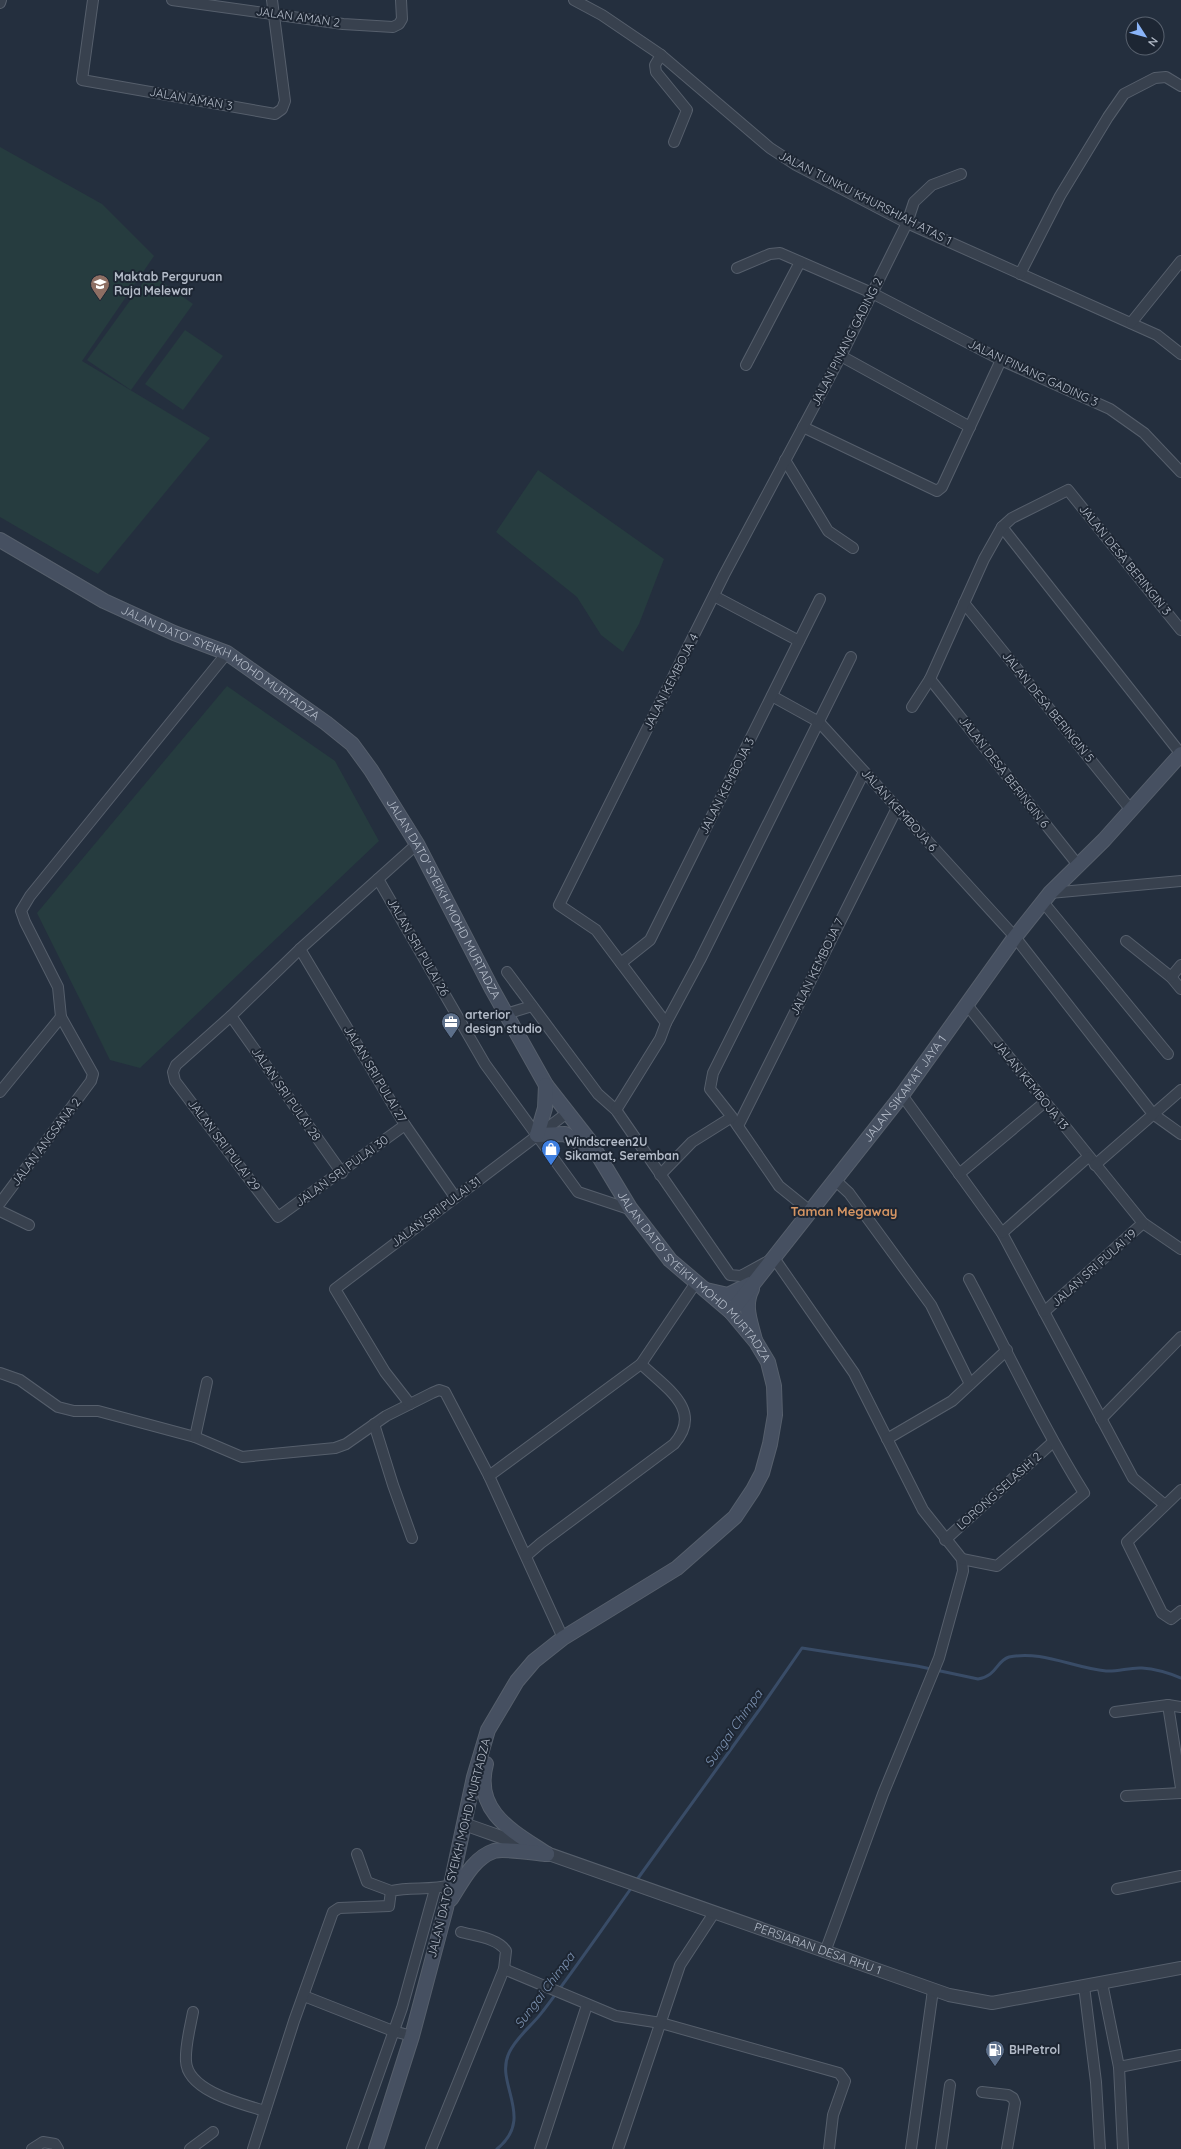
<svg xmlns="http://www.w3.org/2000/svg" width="1181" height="2149" viewBox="0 0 1181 2149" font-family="Quicksand,sans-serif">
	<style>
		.green { fill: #263c3f }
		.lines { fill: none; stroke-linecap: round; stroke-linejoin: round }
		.stream { stroke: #394c67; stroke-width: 3 }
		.minor-casing { stroke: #565f6c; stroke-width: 12 }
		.tertiary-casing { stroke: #565f6c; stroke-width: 14 }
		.secondary-casing { stroke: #565f6c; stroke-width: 16 }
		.minor { stroke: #38414e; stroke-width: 10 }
		.tertiary { stroke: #38414e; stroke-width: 12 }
		.secondary { stroke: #465061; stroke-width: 14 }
		.labels { text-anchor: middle; stroke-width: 4; stroke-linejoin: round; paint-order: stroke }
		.street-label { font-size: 12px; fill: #b4bcc9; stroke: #1d2633 }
		.poi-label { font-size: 12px; font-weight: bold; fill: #b4bcc9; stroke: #1d2633; text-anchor: start }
		.neighbourhood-label { font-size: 13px; font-weight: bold; fill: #d59563; stroke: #1d2633 }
		.water-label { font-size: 13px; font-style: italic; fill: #7c92b1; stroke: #1d2633 }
	</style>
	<rect width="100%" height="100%" fill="#242f3e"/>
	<g class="green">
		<polygon points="0,147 102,204 154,256 82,361 210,438 98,574 0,517"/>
		<polygon points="150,273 193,304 131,390 87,360"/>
		<polygon points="185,330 223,356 183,410 145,384"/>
		<polygon points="538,470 664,559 639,624 623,652 601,635 577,597 496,532"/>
		<polygon points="227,686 335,761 379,841 140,1068 110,1060 37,913"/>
	</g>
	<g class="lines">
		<g class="stream">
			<path d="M636,1881L762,1706L802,1648L917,1666L978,1679C997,1676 996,1661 1009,1657C1042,1650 1073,1668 1106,1671C1118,1672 1130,1667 1142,1668C1156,1669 1169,1673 1181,1678"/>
			<path d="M497,2149C536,2117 494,2084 509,2053C516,2037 533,2025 543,2011C574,1970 603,1928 632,1887"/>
		</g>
		<defs>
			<g id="minor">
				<polyline points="93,0 82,80 275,114 282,109 285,101 272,0"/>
				<polyline points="172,0 343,24 393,27 399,24 402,19 401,0"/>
				<polyline points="574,0 602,15 661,55 770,148 796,165 907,223 1157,335 1181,354"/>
				<polyline points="0,3 1,0"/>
				<polyline points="661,55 655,65 656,72 687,110 674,142"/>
				<polyline points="737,268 770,254 780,253 872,293 1001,360 1110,409 1144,433 1181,472"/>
				<polyline points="1020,274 1060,196 1108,117 1124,94 1155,78 1166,77 1181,86"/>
				<polyline points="1131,323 1181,261"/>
				<polyline points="841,356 970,427"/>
				<polyline points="746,365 800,262"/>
				<polyline points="803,427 937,491 942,487 1001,360"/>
				<polyline points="785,460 828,531 853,548"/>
				<polyline points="1002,527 1181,754"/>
				<polyline points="714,596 799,641"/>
				<polyline points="964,603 1131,810"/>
				<polyline points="930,679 1078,865"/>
				<polyline points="772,696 819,722 1015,937 1153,1114 1181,1134"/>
				<polyline points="912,707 930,679 984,559 1002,527 1012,518 1068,490 1181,630"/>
				<polyline points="378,879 485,1064 578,1192 632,1210"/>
				<polyline points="1050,893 1181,881"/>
				<polyline points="1043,902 1168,1054"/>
				<polyline points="1126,941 1171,977 1181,989"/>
				<polyline points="300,949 405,1125 455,1197"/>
				<polyline points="621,963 650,940 820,599"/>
				<polyline points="507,972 598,1094 616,1110 730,1275 741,1276 774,1258 854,1373 923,1510 962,1559 963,1571 939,1658 883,1794 825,1952"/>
				<polyline points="1171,977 1181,965"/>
				<polyline points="967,1005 1143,1223 1181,1249"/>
				<polyline points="506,1014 532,1006"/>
				<polyline points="231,1016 342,1173"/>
				<polyline points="666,1023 700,960 851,657"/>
				<polyline points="0,1092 61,1017"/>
				<polyline points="902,1095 1002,1233 1133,1478 1165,1505"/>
				<polyline points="616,1110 660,1039 666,1023 596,930 559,905 724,575 841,356 907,223 914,202 932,185 961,174"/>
				<polyline points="735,1122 779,1186 810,1211"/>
				<polyline points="405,1125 278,1217 175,1081 173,1072 176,1065 231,1016 300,949 417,844"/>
				<polyline points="738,1126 897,808"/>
				<polyline points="1095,1165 1181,1090"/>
				<polyline points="959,1174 1045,1102"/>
				<polyline points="660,1175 692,1142 732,1117 710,1089 713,1073 864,772"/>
				<polyline points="835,1180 849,1193 931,1305 970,1384"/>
				<polyline points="0,1203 91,1081 93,1074 61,1017 58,987 25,922 21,911 30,896 227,653"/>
				<polyline points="0,1211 29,1225"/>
				<polyline points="1002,1233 1088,1157"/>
				<polyline points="1044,1312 1143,1223"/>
				<polyline points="0,1373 20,1380 58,1407 74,1411 98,1411 195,1437 242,1457 335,1448 346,1444 386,1416 432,1393 439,1390 445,1392 489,1476 563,1638"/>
				<polyline points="410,1404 385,1372 335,1289 567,1113"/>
				<polyline points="1101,1419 1181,1337"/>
				<polyline points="374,1424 393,1485 412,1538"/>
				<polyline points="195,1437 207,1382"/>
				<polyline points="887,1439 952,1401 1007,1350"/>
				<polyline points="489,1476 641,1364 695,1284"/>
				<polyline points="1181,1490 1127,1542 1162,1613 1171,1619 1181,1611"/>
				<polyline points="945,1540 1053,1442"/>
				<path d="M526,1556L541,1543L674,1444C704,1410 666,1388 641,1364"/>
				<path d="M962,1559L997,1566L1084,1493C1041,1424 1007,1350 969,1279"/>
				<polyline points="1168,1705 1181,1788"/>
				<polyline points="1115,1712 1168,1705 1181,1707"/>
				<polyline points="1126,1796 1181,1793"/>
				<polyline points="357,1854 367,1882 391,1891"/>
				<polyline points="1117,1889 1181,1876"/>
				<polyline points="504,1969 616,2016 661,2023 839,2073 845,2081 833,2115 829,2149"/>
				<polyline points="1102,1983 1119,2067 1123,2149"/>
				<polyline points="1084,1986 1096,2082 1100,2149"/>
				<polyline points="304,1996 393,2031 412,2036"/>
				<path d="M193,2012C190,2028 185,2046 186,2061C187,2091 242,2104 265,2111"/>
				<polyline points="1119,2067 1181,2055"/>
				<polyline points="982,2092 1008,2095 1013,2098 1015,2103 1007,2149"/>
				<polyline points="32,2149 43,2142 55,2144 58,2149"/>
				<polyline points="190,2149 213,2132"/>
				<path d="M253,2149L294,2021L333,1912L339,1908L389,1906L391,1891C411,1886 430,1891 451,1885"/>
				<polyline points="352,2149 402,2008 435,1889"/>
				<path d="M431,2149L504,1969L506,1951C498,1938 475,1936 461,1932"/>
				<polyline points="540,2149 587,2005"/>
				<polyline points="618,2149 680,1965 714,1913"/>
				<polyline points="911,2149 933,1990"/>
				<polyline points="941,2149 950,2085"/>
			</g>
			<g id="tertiary">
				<path id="s1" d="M464,1824L949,1995L992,2003L1181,1968"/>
			</g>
			<g id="secondary">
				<path id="s2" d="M0,540L104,601L174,633L227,653L326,723L352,744L371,770L417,844L492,989L546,1085L589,1140L630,1208L670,1260L731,1312L756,1342L768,1362L774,1386L775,1415L770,1444L762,1473L753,1490L735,1517L677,1568L563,1638L534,1661L517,1681L488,1730L474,1777L446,1908L412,2036L376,2149"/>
				<polyline points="537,1135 565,1134 592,1151"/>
				<polyline points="537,1135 545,1108 546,1085"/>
				<path d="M752,1289C743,1306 751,1323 755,1340"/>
				<polyline points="706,1290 728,1295 750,1284"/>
				<path id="s3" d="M731,1312L902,1095L1015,937L1050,893L1104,840L1181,754"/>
				<path d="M486,1764C473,1812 514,1832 547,1854"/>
				<path d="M451,1899C462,1882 473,1858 494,1851C502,1848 536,1853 547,1854"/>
			</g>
		</defs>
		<use href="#minor" class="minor-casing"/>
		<use href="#tertiary" class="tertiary-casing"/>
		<use href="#secondary" class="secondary-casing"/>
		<use href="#minor" class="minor"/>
		<use href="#tertiary" class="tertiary"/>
		<use href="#secondary" class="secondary"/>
	</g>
	<defs>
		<symbol id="university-pin" viewBox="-11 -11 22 30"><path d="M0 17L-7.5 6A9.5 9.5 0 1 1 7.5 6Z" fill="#8d6e63" stroke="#1d2633"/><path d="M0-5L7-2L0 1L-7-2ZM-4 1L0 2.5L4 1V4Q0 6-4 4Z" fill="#fff"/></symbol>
		<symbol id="office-pin" viewBox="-11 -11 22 30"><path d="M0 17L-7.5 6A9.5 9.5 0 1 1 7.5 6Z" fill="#5c6f8a" stroke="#1d2633"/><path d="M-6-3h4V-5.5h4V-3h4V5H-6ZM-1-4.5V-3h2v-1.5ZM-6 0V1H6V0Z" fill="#fff"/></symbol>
		<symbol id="shop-pin" viewBox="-11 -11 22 30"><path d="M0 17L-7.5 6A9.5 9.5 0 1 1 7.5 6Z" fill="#3f7fe0" stroke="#1d2633"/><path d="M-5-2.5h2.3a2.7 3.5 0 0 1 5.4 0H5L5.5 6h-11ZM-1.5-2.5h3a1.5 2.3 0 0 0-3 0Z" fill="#fff"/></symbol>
		<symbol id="fuel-pin" viewBox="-11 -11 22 30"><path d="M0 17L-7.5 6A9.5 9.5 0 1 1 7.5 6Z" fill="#5c6f8a" stroke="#1d2633"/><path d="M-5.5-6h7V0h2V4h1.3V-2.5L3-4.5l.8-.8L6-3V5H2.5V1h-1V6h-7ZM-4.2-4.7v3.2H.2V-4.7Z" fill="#fff"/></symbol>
	</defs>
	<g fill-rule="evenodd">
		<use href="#university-pin" x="89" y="273" width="22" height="30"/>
		<use href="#office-pin" x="440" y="1011" width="22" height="30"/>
		<use href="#shop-pin" x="540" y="1138" width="22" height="30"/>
		<use href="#fuel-pin" x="984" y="2039" width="22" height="30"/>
	</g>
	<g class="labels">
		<g class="street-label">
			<text transform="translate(298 17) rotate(8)" y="4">JALAN AMAN 2</text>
			<text transform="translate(191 99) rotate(10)" y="4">JALAN AMAN 3</text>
			<text transform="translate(865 198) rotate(27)" y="4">JALAN TUNKU KHURSHIAH ATAS 1</text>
			<text transform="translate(847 342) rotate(-63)" y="4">JALAN PINANG GADING 2</text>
			<text transform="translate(1033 373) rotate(25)" y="4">JALAN PINANG GADING 3</text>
			<text transform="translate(1125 560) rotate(51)" y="4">JALAN DESA BERINGIN 3</text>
			<text dy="4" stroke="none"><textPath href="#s2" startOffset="253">JALAN DATO' SYEIKH MOHD MURTADZA</textPath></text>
			<text transform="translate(671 682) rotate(-63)" y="4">JALAN KEMBOJA 4</text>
			<text transform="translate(1048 707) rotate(51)" y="4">JALAN DESA BERINGIN 5</text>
			<text transform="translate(1004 772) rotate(52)" y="4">JALAN DESA BERINGIN 6</text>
			<text transform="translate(727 786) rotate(-63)" y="4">JALAN KEMBOJA 3</text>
			<text transform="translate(899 810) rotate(48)" y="4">JALAN KEMBOJA 6</text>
			<text dy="4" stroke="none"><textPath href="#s2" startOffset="589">JALAN DATO' SYEIKH MOHD MURTADZA</textPath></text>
			<text transform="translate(418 947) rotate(60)" y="4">JALAN SRI PULAI 26</text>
			<text transform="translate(817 967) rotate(-64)" y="4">JALAN KEMBOJA 7</text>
			<text transform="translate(375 1074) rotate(59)" y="4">JALAN SRI PULAI 27</text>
			<text transform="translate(1031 1085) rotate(51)" y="4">JALAN KEMBOJA 13</text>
			<text dy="4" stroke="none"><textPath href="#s3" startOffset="283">JALAN SIKAMAT JAYA 1</textPath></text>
			<text transform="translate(286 1094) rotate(55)" y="4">JALAN SRI PULAI 28</text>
			<text transform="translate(46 1142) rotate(-53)" y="4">JALAN ANGSANA 2</text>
			<text transform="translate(224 1145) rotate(53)" y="4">JALAN SRI PULAI 29</text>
			<text transform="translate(342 1171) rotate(-36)" y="4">JALAN SRI PULAI 30</text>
			<text transform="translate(436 1212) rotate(-37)" y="4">JALAN SRI PULAI 31</text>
			<text transform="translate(1094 1268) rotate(-42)" y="4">JALAN SRI PULAI 19</text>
			<text dy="4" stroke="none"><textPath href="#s2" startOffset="1045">JALAN DATO' SYEIKH MOHD MURTADZA</textPath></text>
			<text transform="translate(999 1491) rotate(-42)" y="4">LORONG SELASIH 2</text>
			<text transform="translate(459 1848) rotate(-76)" y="4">JALAN DATO' SYEIKH MOHD MURTADZA</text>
			<text dy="4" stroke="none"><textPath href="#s1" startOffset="375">PERSIARAN DESA RHU 1</textPath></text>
		</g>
		<g class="poi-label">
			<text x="114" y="281">Maktab Perguruan<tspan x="114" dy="14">Raja Melewar</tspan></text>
			<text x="465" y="1019">arterior<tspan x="465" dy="14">design studio</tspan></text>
			<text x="565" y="1146">Windscreen2U<tspan x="565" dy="14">Sikamat, Seremban</tspan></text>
			<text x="1009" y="2054">BHPetrol</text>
		</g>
		<g class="neighbourhood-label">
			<text x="844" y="1216">Taman Megaway</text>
		</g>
		<g class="water-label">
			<text transform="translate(733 1728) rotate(-55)" y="5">Sungai Chimpa</text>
			<text transform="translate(544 1990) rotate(-53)" y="5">Sungai Chimpa</text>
		</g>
	</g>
	<g transform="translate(1145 36) rotate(126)"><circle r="19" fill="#1d2633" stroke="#59626f"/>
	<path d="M0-3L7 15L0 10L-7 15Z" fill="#8ab4f8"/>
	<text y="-6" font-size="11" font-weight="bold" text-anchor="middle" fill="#b4bcc9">N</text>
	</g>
</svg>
